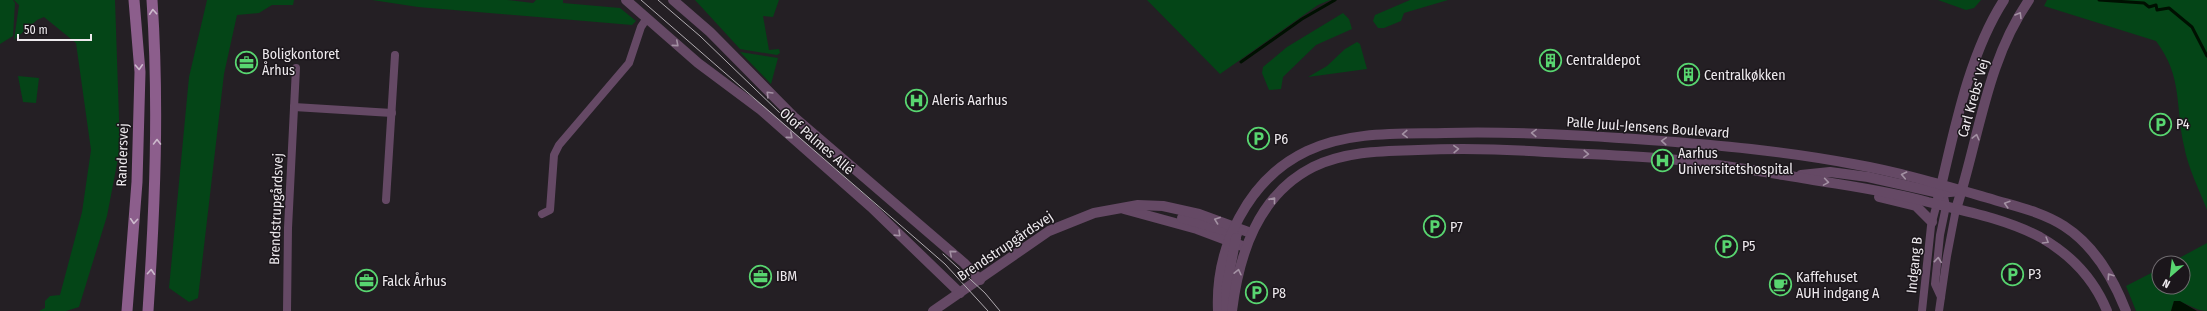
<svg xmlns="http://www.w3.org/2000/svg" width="2207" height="311" viewBox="0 0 2207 311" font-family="'Fira Sans Condensed',sans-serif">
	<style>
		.green { fill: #044517 }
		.water { fill: #001001 }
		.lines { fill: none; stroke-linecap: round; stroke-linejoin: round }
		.stream { stroke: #001001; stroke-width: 3 }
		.minor { stroke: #654965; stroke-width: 8 }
		.tertiary { stroke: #654965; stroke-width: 10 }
		.secondary { stroke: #8c5e8c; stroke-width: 11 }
		.tram { stroke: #b1acb1; stroke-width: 1 }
		.oneway { stroke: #ccb9cc }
		.oneway2 { stroke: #a391a3 }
		.labels { text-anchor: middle; stroke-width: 3; stroke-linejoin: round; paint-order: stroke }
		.poi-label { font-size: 14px; fill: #eeeaee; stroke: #1b161b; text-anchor: start }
		.street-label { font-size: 14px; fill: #eeeaee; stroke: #1b161b }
	</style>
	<rect width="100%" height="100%" fill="#241f24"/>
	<g class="green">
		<polygon points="0,0 13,0 15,3 13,36 0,44"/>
		<polygon points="14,0 115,0 120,148 107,216 79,307 66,311 39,311 45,308 45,301 50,296 60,295 82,212 91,150 76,43 44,17 37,20 14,40 19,5"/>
		<polygon points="207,0 294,0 293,5 272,5 259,13 237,15 224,74 198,298 189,302 169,288 189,77"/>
		<polygon points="372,0 507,0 533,3 536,0 563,0 563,3 620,8 636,21 632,25 418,7"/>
		<polygon points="695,0 779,0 773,17 763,16 769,50 779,49 780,53 777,55 740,49"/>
		<polygon points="1147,0 1330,0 1318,5 1220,74"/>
		<polygon points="1410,0 1448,0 1404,13 1401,21 1384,28 1378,28 1373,21 1375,15"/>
		<polygon points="1938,0 1981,0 1974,8 1966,10"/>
		<path d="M2047,0H2207V210C2199,189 2188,168 2184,146C2175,105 2183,77 2156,41L2044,6Z"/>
		<polygon points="1343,13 1349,19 1352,29 1316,45 1283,77 1281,89 1269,90 1262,73 1263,67 1287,47"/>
		<polygon points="1357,42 1360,44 1367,69 1308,77 1327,66 1345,49"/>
		<polygon points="740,52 778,58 771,84"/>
		<polygon points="18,76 39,78 36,103 23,102"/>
		<path d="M2207,243V311C2194,311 2186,301 2174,301L2171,311H2136L2126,286L2159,269V287H2183V263H2170Z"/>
	</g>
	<polygon class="water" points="2174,301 2180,301 2197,311 2171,311"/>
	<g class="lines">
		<g class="stream">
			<polyline points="2099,0 2144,3 2149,7 2156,5 2157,10 2169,8 2192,27 2207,56"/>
			<polyline points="1241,62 1302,19 1335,0"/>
		</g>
		<g class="minor">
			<polyline points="294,107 392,113"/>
			<polyline points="386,200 395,55"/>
			<polyline points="542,214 550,210 554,155 559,145 629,63 641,27 647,18"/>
			<polyline points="1941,297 1935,284 1940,235 1946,206 1942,187"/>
			<polyline points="287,311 288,228 296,68"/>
			<polyline points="1922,311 1931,226 1937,203"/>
			<polyline points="1939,311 1947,256 1956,209"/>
		</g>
		<g class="tertiary">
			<polyline points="626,0 698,63 761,110 871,207 960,293"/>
			<polyline points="673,0 710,32 794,117 964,263 980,280"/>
			<polyline points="1801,175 1830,172 1868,177 1939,193 1961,191"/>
			<polyline points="1879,197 1916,206 1932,222"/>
			<path d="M1937,203C1953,138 1967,57 2004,0"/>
			<polyline points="1124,209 1197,229 1245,247"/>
			<path d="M1956,209C1979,139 1986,62 2029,0"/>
			<polyline points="1182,218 1237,234"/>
			<polyline points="933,311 1049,231 1094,213 1138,205 1163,206 1199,214 1251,233"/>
			<path d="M1218,311C1215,247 1248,179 1307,151C1349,131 1400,134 1445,133C1513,131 1581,135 1649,140C1717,145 1785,151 1853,164C1899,172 1943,185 1988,198C2013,206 2041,211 2064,226C2095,246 2113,278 2126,311"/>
			<polyline points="1226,311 1227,284 1236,238"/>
			<path d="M1232,311C1239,254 1258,195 1313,167C1346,151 1383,151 1418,150C1461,148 1503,149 1545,152C1583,154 1620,155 1657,158C1708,162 1758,171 1808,179C1849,186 1889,191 1928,202C1965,211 2006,219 2040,237C2070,254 2094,279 2107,311"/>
		</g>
		<g class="secondary">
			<polyline points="127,311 137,182 140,72 134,0"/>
			<path d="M148,311C155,206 159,105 152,0"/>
		</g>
		<g class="tram">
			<polyline points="641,0 945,264 988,311"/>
			<polyline points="658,0 700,36 781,114"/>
			<polyline points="943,254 985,293 1000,311"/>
		</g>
	</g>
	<defs><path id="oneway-chevron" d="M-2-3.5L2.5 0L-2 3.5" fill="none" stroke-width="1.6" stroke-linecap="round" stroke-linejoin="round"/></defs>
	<g class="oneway">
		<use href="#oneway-chevron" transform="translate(153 12) rotate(-94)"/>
		<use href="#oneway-chevron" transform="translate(139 67) rotate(87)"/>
		<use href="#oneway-chevron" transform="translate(157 142) rotate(-90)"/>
		<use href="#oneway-chevron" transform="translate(134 221) rotate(94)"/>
		<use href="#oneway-chevron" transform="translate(151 272) rotate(-86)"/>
	</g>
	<g class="oneway2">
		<use href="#oneway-chevron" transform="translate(2019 15) rotate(-59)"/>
		<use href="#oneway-chevron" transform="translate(676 44) rotate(41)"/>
		<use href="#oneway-chevron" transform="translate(769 94) rotate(-135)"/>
		<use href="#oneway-chevron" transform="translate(1534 133) rotate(-178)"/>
		<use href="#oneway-chevron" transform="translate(1405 134) rotate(178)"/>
		<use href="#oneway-chevron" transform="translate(790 136) rotate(41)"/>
		<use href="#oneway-chevron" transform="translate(1976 137) rotate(-76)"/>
		<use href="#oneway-chevron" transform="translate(1664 141) rotate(-176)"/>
		<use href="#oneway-chevron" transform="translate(1456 149) rotate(-2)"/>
		<use href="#oneway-chevron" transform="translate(1586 154) rotate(3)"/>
		<use href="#oneway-chevron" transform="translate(1904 175) rotate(-168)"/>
		<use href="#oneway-chevron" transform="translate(1826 182) rotate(9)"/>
		<use href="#oneway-chevron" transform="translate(1273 200) rotate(-51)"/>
		<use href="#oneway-chevron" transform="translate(2007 204) rotate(-163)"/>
		<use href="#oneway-chevron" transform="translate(1217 220) rotate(-160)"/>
		<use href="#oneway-chevron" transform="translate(898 234) rotate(44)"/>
		<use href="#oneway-chevron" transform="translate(2046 241) rotate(31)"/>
		<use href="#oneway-chevron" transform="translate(952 253) rotate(-139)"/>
		<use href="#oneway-chevron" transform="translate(1938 260) rotate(-84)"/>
		<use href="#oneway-chevron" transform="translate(1238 272) rotate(-77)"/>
		<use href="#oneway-chevron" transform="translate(2110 276) rotate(-124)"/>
	</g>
	<defs>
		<symbol id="building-ring" viewBox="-11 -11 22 22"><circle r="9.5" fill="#1b161b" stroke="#58d570" stroke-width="1.5"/><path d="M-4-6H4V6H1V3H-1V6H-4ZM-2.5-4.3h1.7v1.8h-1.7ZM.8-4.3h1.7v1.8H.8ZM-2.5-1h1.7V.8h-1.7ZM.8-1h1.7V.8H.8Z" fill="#58d570"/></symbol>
		<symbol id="office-ring" viewBox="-11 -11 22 22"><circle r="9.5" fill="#1b161b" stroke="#58d570" stroke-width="1.5"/><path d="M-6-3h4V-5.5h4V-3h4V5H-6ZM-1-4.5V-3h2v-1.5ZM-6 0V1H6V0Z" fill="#58d570"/></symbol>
		<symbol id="hospital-ring" viewBox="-11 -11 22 22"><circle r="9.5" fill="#1b161b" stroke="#58d570" stroke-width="1.5"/><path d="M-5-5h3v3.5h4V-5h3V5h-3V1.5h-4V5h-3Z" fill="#58d570"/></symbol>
		<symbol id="parking-ring" viewBox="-11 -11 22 22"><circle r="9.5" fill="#1b161b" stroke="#58d570" stroke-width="1.5"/><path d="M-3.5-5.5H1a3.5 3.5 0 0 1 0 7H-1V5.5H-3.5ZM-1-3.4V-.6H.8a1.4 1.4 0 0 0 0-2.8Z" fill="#58d570"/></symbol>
		<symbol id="cafe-ring" viewBox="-11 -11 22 22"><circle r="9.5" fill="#1b161b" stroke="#58d570" stroke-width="1.5"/><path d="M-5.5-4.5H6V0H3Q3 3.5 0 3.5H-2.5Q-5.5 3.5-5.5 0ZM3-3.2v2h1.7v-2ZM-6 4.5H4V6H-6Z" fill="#58d570"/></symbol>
	</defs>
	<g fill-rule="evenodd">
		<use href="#building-ring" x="1538" y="48" width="25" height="25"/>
		<use href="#office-ring" x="234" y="50" width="25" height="25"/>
		<use href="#building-ring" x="1676" y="62" width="25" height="25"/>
		<use href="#hospital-ring" x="904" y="88" width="25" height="25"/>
		<use href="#parking-ring" x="2148" y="112" width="25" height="25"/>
		<use href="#parking-ring" x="1246" y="126" width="25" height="25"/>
		<use href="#hospital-ring" x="1650" y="148" width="25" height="25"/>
		<use href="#parking-ring" x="1422" y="214" width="25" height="25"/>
		<use href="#parking-ring" x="1714" y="234" width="25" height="25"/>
		<use href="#parking-ring" x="2000" y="262" width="25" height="25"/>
		<use href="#office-ring" x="748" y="264" width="25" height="25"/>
		<use href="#office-ring" x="354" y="268" width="25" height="25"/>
		<use href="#cafe-ring" x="1768" y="272" width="25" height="25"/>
		<use href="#parking-ring" x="1244" y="280" width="25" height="25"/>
	</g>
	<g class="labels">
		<g class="poi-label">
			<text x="262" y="59">Boligkontoret<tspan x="262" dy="16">Århus</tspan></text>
			<text x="1566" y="65">Centraldepot</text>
			<text x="1704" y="80">Centralkøkken</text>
			<text x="932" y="105">Aleris Aarhus</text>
			<text x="2176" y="129">P4</text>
			<text x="1274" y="144">P6</text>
			<text x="1678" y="158">Aarhus<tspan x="1678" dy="16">Universitetshospital</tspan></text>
			<text x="1450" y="232">P7</text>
			<text x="1742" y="251">P5</text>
			<text x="2028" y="279">P3</text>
			<text x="776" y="281">IBM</text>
			<text x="1796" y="282">Kaffehuset<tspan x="1796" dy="16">AUH indgang A</tspan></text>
			<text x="382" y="286">Falck Århus</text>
			<text x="1272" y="298">P8</text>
		</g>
		<g class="street-label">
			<text transform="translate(1973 98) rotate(-74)" y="5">Carl Krebs' Vej</text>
			<text transform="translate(1648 127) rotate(4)" y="5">Palle Juul-Jensens Boulevard</text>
			<text transform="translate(817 141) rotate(41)" y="5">Olof Palmes Allé</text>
			<text transform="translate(122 155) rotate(-88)" y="5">Randersvej</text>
			<text transform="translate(276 209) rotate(-88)" y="5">Brendstrupgårdsvej</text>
			<text transform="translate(1005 246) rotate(-34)" y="5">Brendstrupgårdsvej</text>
			<text transform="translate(1914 265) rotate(-84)" y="5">Indgang B</text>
		</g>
	</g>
	<g transform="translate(2171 275) rotate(208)"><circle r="19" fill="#1b161b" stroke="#6f6b6f"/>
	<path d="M0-3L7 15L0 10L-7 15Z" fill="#58d570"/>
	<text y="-6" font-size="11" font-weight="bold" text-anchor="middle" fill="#eeeaee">N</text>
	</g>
	<path d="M18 34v6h73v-6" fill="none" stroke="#eeeaee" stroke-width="2"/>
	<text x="24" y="34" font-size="12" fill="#eeeaee" stroke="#1b161b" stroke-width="3" paint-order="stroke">50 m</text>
</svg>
